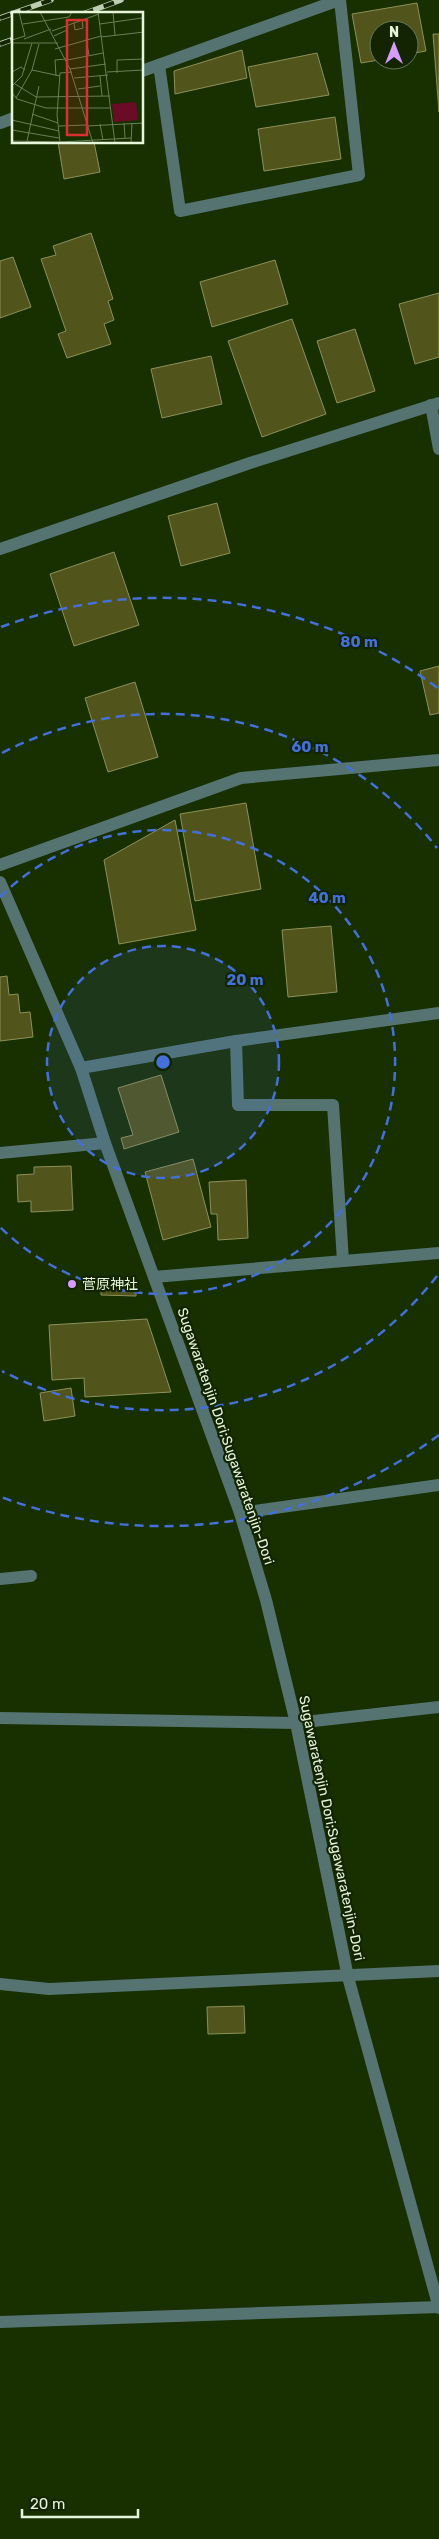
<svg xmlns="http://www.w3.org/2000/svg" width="439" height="2539" viewBox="0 0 439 2539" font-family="Rubik,'Noto Sans JP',sans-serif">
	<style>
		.building { fill: #51551b; stroke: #8d9158 }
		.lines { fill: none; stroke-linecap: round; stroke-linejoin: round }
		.minor { stroke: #547371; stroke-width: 12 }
		.rail-casing { stroke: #becfb1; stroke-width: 5.5 }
		.rail { stroke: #122402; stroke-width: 4; stroke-dasharray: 11; stroke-linecap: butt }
		.ring { fill: none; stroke: #4570d9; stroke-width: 2.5; stroke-dasharray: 9 6 }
		.poi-dot { fill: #d79bf9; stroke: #122402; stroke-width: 2 }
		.labels { text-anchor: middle; stroke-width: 4.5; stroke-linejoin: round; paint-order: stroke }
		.poi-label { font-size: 14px; fill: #e6f6db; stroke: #122402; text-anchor: start }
		.street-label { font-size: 14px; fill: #e6f6db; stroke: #122402 }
		.inset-road { fill: none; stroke: #6a7f58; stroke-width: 1 }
		.view { fill: #d73231; fill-opacity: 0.15; stroke: #d73231; stroke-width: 2.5 }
		.inset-edge { fill: none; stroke: #e6f6db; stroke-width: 2.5 }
		.centre { fill: #4570d9; stroke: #122402; stroke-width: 2.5 }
		.ring-label { font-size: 15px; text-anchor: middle; font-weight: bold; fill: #4570d9; stroke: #122402; stroke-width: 4.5; stroke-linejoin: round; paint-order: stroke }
	</style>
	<rect width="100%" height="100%" fill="#182f00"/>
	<g class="building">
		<polygon points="417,3 426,51 409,54 409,30 379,30 379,60 361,63 352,14"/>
		<polygon points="433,34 439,34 439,112"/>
		<polygon points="242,50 247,78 175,94 174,71"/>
		<polygon points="317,53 329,95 256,107 248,67"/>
		<polygon points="335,117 341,159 264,171 258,129"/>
		<polygon points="58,142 94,142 100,172 64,179"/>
		<polygon points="91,233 113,299 108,301 114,320 104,324 111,344 67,358 58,334 66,331 41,259 56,255 53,246"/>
		<polygon points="13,257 31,307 0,318 0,261"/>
		<polygon points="275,260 288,304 212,327 200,282"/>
		<polygon points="439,293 439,357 415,364 399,304"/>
		<polygon points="292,319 326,414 262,437 228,341"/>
		<polygon points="355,329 375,391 337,403 317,341"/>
		<polygon points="211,356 222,404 162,418 151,369"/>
		<polygon points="217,503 230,553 181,566 168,516"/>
		<polygon points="114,552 139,625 74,646 50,574"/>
		<polygon points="439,666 439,713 430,715 420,671"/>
		<polygon points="135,682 158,757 108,772 85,698"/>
		<polygon points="246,803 261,889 195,901 180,814"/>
		<polygon points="175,820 196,930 119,944 104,860"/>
		<polygon points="331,926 337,992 288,997 282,930"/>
		<polygon points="7,976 9,995 18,994 20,1013 30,1012 33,1037 0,1041 0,977"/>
		<polygon points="161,1075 179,1132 124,1149 121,1138 133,1135 118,1088"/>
		<polygon points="193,1159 211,1227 163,1240 145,1172"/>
		<polygon points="71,1166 73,1210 31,1212 31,1201 18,1202 17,1175 34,1174 34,1167"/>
		<polygon points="246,1180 248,1238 218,1240 217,1214 211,1214 209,1182"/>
		<polygon points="101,1283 136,1284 136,1296 101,1295"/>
		<polygon points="147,1319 171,1392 85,1397 84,1378 52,1380 49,1325"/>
		<polygon points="71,1388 75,1416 44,1421 40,1393"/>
		<polygon points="244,2006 245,2033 208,2034 207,2007"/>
	</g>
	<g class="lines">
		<g class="minor">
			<polyline points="159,65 180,211 359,175 340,0"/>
			<polyline points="142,71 339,0"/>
			<polyline points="0,123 14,118"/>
			<polyline points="431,405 439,449"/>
			<polyline points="0,549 250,463 439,403"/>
			<polyline points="0,865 241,778 439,760"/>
			<polyline points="0,882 81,1068 105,1143 240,1513 266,1600 296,1723 348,1977 439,2308"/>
			<polyline points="236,1041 238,1105 333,1105 343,1261"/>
			<polyline points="81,1068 236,1041 439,1013"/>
			<polyline points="0,1153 105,1143"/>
			<polyline points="154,1277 439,1253"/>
			<polyline points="240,1513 439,1485"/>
			<polyline points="0,1579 31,1576"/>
			<polyline points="0,1718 296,1723 439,1707"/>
			<polyline points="0,1984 49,1989 439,1971"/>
			<polyline points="0,2322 439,2307"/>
		</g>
		<defs>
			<g id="rail">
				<polyline points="83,14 121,0"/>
				<polyline points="0,18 51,0"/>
				<polyline points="0,44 14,39"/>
			</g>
		</defs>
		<use href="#rail" class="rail-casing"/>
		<use href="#rail" class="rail"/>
	</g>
	<circle cx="163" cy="1062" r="116" fill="#4570d9" fill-opacity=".12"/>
	<g class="ring">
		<circle cx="163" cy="1062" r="116"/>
		<path d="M0 897A232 232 0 1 1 0 1227"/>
		<path d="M437 1276A348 348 0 0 1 2 1371M2 753A348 348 0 0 1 437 848"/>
		<path d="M439 1435A464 464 0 0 1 1 1497M1 627A464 464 0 0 1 439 689"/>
	</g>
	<circle class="poi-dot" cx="72" cy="1284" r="5"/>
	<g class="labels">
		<g class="poi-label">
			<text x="82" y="1289">菅原神社</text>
		</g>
		<g class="street-label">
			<text transform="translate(226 1436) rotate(71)" y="5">Sugawaratenjin Dori;Sugawaratenjin-Dori</text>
			<text transform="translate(332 1828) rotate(78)" y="5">Sugawaratenjin Dori;Sugawaratenjin-Dori</text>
		</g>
	</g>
	<g transform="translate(12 12)">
		<rect width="131" height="131" fill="#182f00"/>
		<path d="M124,90L126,108L102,110L100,92Z" fill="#6a0c26"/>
		<path class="inset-road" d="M28,0L58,57L81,131M86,0L103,131M101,0L103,23M62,11L63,18L71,16L70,8M11,12L57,5L60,0M88,12L130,6M40,19L87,2M42,24L55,18L54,14M89,25L132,20M12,27L39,17M74,27L77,43M0,28L13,24L7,0M0,31H46M43,37L89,24M55,48L91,41M58,57L94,52M20,58L48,64M0,60L9,55L13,58M95,60L132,58M105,61V48L132,47M44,64L43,48L54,47M88,64L90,84M62,66L96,63M3,72L24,85L98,84M0,74L10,64L20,31M66,77L88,74M0,81L5,87L34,96H99M4,86L20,58L27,32M20,102L46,111M0,108L47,119M112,111L113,126M88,112L91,128M47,114L75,113M75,114L132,111M0,118L47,126M0,129L48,130L119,126M15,129L27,74M48,130L45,103L48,61L60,60M119,131L120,111"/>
		<path class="view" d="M55,8H75V123H55Z"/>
		<rect width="131" height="131" class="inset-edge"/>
	</g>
	<circle cx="163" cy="1062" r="8" class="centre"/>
	<g class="ring-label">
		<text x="359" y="647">80 m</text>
		<text x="310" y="752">60 m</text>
		<text x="327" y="903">40 m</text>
		<text x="245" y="985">20 m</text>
	</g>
	<g transform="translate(394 45)"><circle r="24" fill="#122402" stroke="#677859"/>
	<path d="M0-4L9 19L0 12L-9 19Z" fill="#d79bf9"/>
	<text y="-8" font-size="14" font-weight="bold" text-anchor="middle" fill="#e6f6db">N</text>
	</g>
	<path d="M22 2509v8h116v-8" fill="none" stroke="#e6f6db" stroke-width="2.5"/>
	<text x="30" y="2509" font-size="15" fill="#e6f6db" stroke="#122402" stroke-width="4" paint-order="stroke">20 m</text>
</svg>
